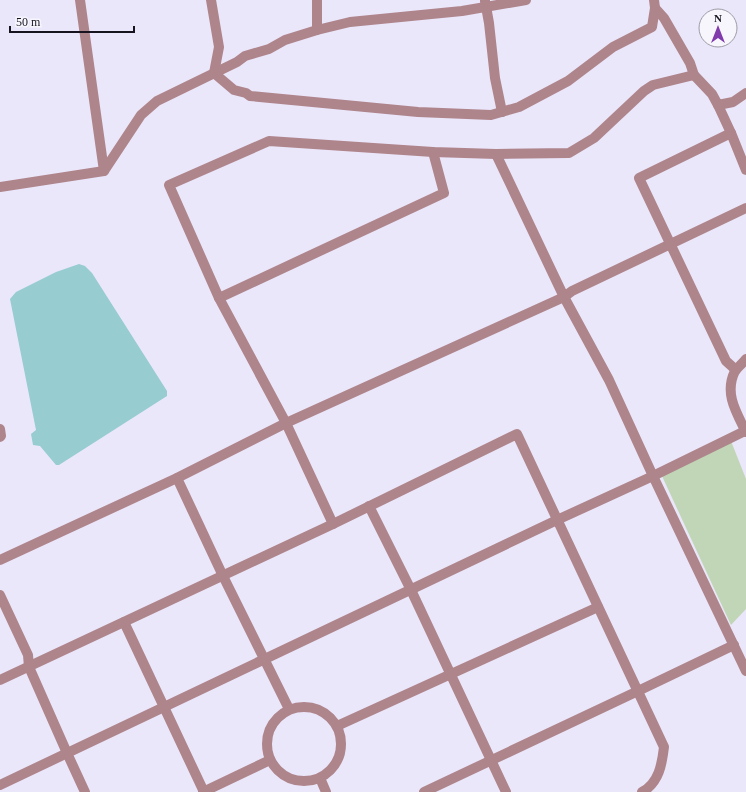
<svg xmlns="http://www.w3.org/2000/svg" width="746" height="792" viewBox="0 0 746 792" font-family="'Times New Roman',serif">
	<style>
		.green { fill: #c1d6b7 }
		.water { fill: #97ccd1 }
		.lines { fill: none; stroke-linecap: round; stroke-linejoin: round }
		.minor { stroke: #af858c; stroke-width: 10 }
		.tertiary { stroke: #af858c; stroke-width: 10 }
	</style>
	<rect width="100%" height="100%" fill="#ebe7fb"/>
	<polygon class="green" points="731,441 746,479 746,609 731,625 662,476"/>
	<polygon class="water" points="79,264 85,266 92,273 167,391 167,396 59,465 56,465 40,446 33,445 31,434 36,430 10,299 16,292 56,272"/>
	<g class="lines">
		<g class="minor">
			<polyline points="80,0 104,171"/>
			<polyline points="211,0 219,47 214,73"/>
			<polyline points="317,0 317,30"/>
			<polyline points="485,1 489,23 495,78 502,112"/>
			<polyline points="655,8 664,18 690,63 694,75 712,94 718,105 733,102 746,93"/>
			<polyline points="214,73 234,90 246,93 250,96 418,112 491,115 519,107 568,81 613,47 652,27 655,8 654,0"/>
			<polyline points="718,105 731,133"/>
			<polyline points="496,154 564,297 572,291 746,208"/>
			<polyline points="0,187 104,171 141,115 157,101 237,62 245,56 269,49 285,40 317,30 350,22 462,11 526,0"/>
			<polyline points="219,298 444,193 433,152"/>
			<path d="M746,359C743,363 738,367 735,371C724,393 736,412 746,432"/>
			<polyline points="736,370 726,361 639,178 731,133 746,170"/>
			<polyline points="0,429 1,436 0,437"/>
			<polyline points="177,478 223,576 289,709"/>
			<polyline points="369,506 411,590 506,792"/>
			<polyline points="333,524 286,423 219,298 169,185 269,141 433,152 496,154 569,153 594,138 644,91 653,85 694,75"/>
			<polyline points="0,595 28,655 29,667 67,753 85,792"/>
			<polyline points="124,622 204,792"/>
			<path d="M0,680L333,524L517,434L664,747C662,764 659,783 642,792"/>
			<circle cx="304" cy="744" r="37"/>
			<polyline points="337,726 598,607"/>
			<polyline points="320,778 326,792"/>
			<polyline points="0,785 557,520 653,476 745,431"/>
			<polyline points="203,792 270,760"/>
			<polyline points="424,792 638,691 734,645"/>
		</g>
		<polyline class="tertiary" points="0,560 177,478 286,423 564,297 609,380 653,476 746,671"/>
	</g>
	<g transform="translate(718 28)"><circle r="19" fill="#f7f6fd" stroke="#9d9ca5"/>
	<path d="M0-3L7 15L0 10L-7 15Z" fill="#813aac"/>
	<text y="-6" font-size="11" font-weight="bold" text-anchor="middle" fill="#171420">N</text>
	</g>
	<path d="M10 26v6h124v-6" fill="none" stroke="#171420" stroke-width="2"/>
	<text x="16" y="26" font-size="12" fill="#171420" stroke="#f7f6fd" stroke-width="3" paint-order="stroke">50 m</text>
</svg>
